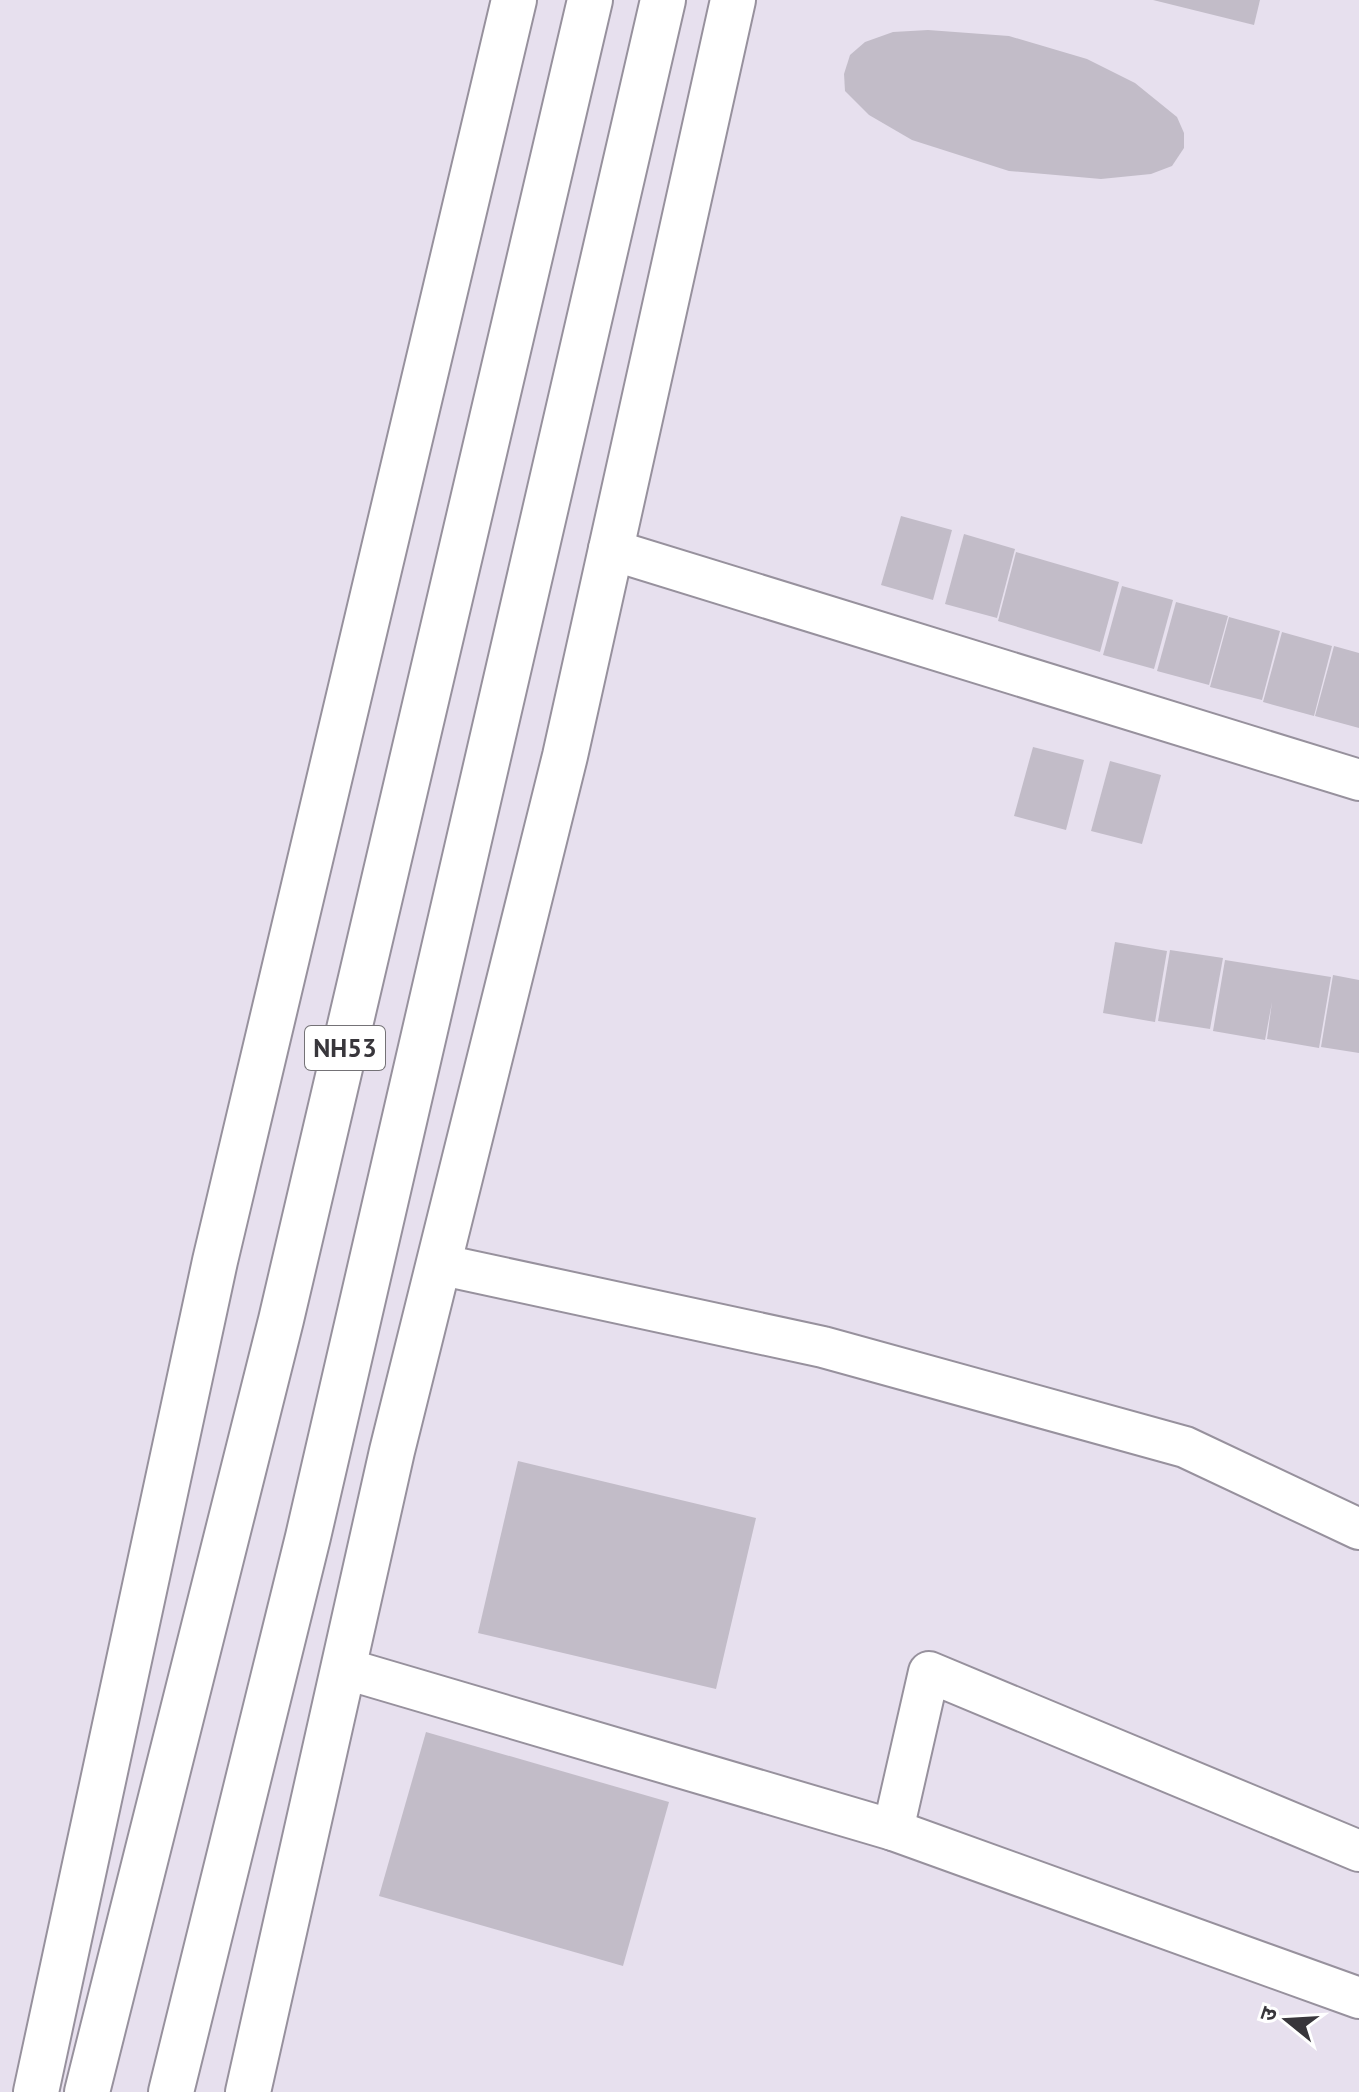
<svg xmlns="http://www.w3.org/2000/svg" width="1359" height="2092" viewBox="0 0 1359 2092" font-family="'PT Sans','Noto Sans Devanagari',sans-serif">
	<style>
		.building { fill: #c2bcc8 }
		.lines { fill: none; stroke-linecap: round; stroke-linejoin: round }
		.street-casing { stroke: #97919d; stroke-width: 44 }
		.secondary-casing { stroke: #97919d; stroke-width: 48 }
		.highway-casing { stroke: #97919d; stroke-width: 48 }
		.street { stroke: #fff; stroke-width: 40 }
		.secondary { stroke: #fff; stroke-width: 44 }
		.highway { stroke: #fff; stroke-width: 44 }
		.labels { text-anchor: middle; stroke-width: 6; stroke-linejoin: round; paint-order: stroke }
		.shield { fill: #fff; stroke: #747276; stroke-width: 2 }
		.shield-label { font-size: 26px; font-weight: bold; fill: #38363b }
	</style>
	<rect width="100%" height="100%" fill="#e7e0ee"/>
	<g class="building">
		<polygon points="1153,0 1260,0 1254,25"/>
		<polygon points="928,30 1009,36 1087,59 1135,83 1177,117 1184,133 1184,148 1172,166 1151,174 1101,179 1009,171 912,140 869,115 845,91 844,74 850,55 865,42 893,32"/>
		<polygon points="901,516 952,530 933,600 881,585"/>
		<polygon points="964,534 1015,549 997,618 945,604"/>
		<polygon points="1016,552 1119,582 1100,652 998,621"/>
		<polygon points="1122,586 1173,600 1154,669 1103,655"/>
		<polygon points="1176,602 1228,616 1209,685 1157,671"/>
		<polygon points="1229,617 1280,631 1262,700 1210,687"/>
		<polygon points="1282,632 1332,646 1314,716 1263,702"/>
		<polygon points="1334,646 1359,653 1359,728 1315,716"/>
		<polygon points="1033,747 1084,760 1066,830 1014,816"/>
		<polygon points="1110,761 1161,775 1142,844 1091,831"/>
		<polygon points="1115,942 1167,951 1155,1022 1103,1013"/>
		<polygon points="1170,950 1223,958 1210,1029 1158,1021"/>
		<polygon points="1225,960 1331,977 1319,1048 1267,1039 1272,1002 1265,1040 1213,1031"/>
		<polygon points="1333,975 1359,980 1359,1053 1321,1047"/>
		<polygon points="518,1461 756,1518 716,1689 478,1633"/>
		<polygon points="426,1732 669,1802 623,1966 379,1896"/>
	</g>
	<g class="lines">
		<defs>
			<g id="street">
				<polyline points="609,549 1359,780"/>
				<polyline points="438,1264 823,1347 1185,1447 1359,1529"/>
				<polyline points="343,1668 893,1830 1359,1998"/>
				<polyline points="893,1830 929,1672 1359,1851"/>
			</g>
			<g id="secondary">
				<polyline points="36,2092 215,1261 514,0"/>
				<polyline points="248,2092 392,1451 565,756 733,0"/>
			</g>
			<g id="highway">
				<polyline points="87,2092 281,1320 590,0"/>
				<polyline points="171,2092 308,1537 663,0"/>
			</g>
		</defs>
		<use href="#street" class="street-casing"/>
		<use href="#secondary" class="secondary-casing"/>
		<use href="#highway" class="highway-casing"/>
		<use href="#street" class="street"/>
		<use href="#secondary" class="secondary"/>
		<use href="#highway" class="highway"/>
	</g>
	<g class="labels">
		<rect class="shield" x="305" y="1026" width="80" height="44" rx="6"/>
		<g class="shield-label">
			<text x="345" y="1057">NH53</text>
		</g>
	</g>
	<g transform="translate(1287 2020) rotate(288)" stroke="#ffffff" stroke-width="6" paint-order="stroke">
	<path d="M0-6L14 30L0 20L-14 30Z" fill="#38363b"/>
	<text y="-12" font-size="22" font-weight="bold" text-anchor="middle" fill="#38363b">उ</text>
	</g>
</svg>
